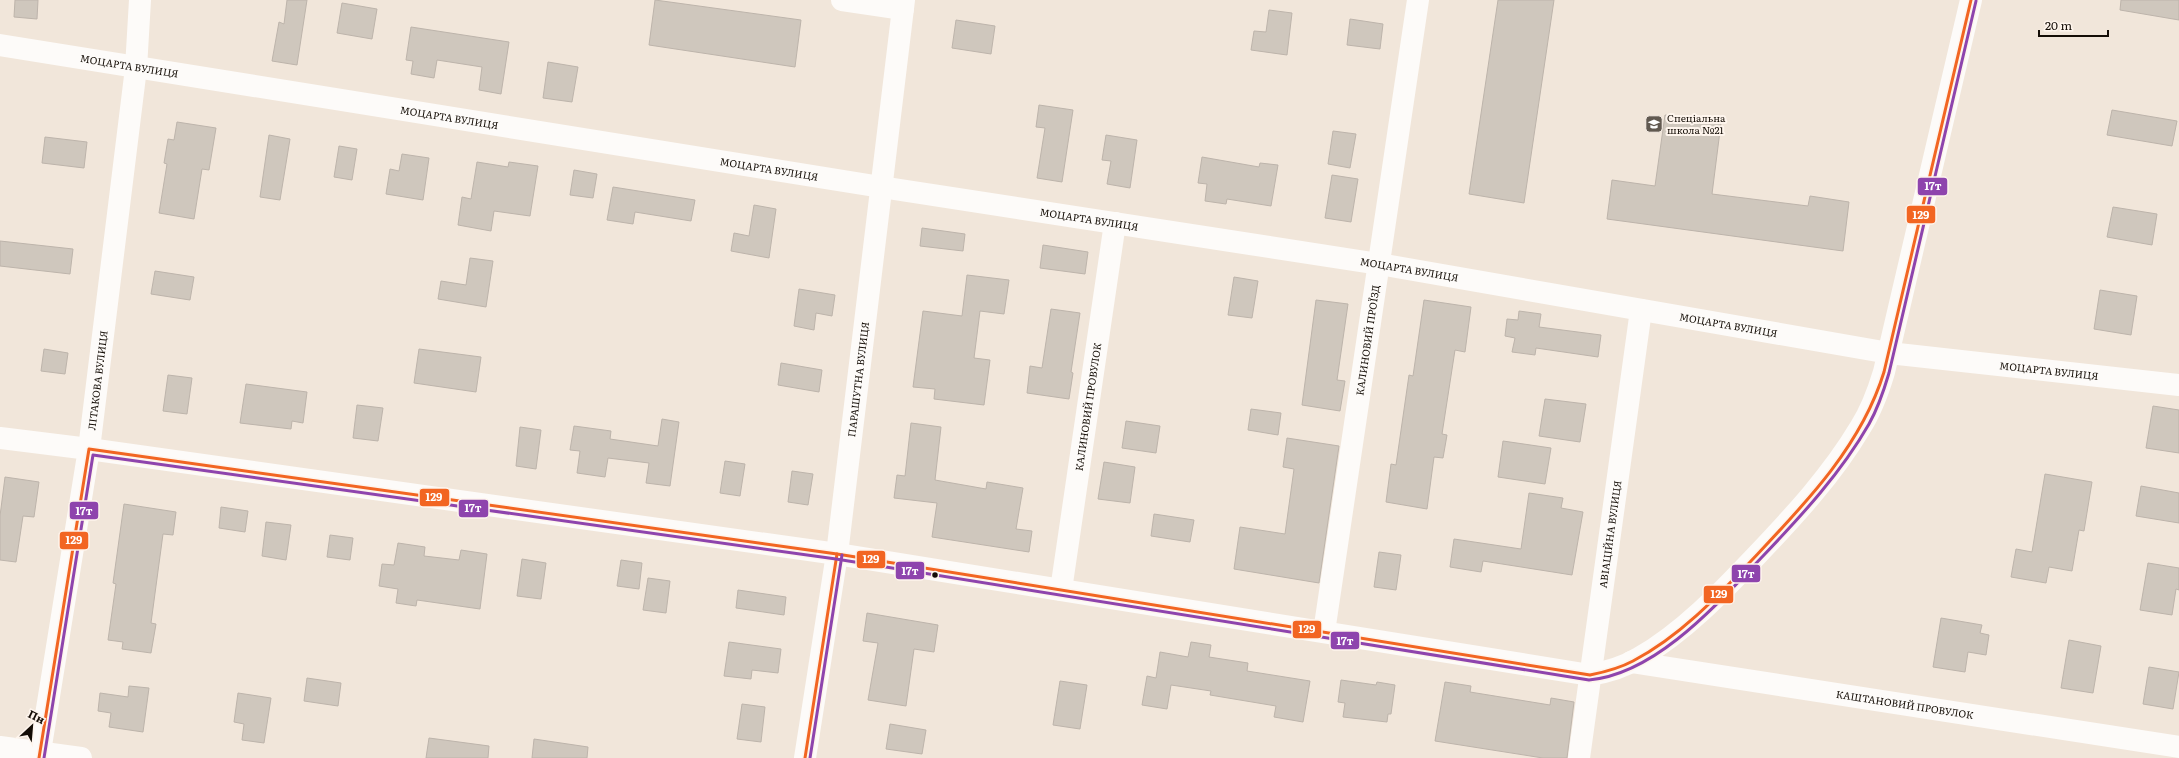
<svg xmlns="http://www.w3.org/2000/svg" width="2179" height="758" viewBox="0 0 2179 758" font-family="Literata,serif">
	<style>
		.building { fill: #cfc7bd; stroke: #bdb4ab }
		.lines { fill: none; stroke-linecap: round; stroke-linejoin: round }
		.minor { stroke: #fdfbf9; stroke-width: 22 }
		.major { stroke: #fdfbf9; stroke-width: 22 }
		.bus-1-casing { stroke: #fef5ed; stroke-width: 6 }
		.bus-2-casing { stroke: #fef5ed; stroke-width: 6 }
		.bus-1 { stroke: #f26522; stroke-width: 3 }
		.bus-2 { stroke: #8e44ad; stroke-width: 3 }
		.bus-dot { fill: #140d06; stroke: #fef5ed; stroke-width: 1.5 }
		.labels { text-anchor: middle; stroke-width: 4; stroke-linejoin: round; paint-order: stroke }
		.street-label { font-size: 10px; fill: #140d06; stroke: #fef5ed }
		.poi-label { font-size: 10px; fill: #140d06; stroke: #fef5ed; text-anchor: start }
		.line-badge { stroke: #fef5ed; stroke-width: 1.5 }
		.badge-label { font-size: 11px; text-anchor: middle; font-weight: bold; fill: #fff }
	</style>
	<rect width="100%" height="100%" fill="#f1e6da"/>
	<g class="building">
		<polygon points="15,0 38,0 37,19 14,17"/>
		<polygon points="287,0 307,0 297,65 272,61 279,22 284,24"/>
		<polygon points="655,0 801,20 795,67 649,45"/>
		<polygon points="1498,0 1554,0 1524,203 1469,194"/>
		<polygon points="2121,0 2179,0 2179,20 2120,10"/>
		<polygon points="342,3 377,9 372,39 337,33"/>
		<polygon points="1269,10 1292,13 1287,55 1251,50 1254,31 1266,32"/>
		<polygon points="1350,19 1383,24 1380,49 1347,45"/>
		<polygon points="956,20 995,26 991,54 952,48"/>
		<polygon points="411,27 509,42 501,94 479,90 482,67 437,60 434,78 411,74 413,61 406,60"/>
		<polygon points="548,62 578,67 572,102 543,98"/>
		<polygon points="1039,105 1073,110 1062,182 1037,178 1045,128 1036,127"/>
		<polygon points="2112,110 2177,121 2172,146 2107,135"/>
		<polygon points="1665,115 1721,123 1712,194 1808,206 1810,196 1849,202 1843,251 1607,219 1612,180 1655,186"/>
		<polygon points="177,122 216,128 209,170 202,169 194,219 159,213 167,164 164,163 168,139 174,140"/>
		<polygon points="1333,131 1356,134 1350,168 1328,164"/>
		<polygon points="269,135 290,139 280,200 260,197"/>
		<polygon points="1106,135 1137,140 1130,188 1107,184 1111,161 1102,160"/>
		<polygon points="45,137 87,142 84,168 42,163"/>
		<polygon points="339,146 357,149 352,180 334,177"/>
		<polygon points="402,154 429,158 423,200 386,194 390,169 399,171"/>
		<polygon points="1202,157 1259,167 1260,163 1278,165 1271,206 1227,199 1226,204 1205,201 1207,184 1198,183"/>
		<polygon points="477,162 508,167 509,162 538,166 530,216 494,211 491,231 458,225 462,197 471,199"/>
		<polygon points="574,170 597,174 593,198 570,195"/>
		<polygon points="1332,175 1358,179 1351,222 1325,218"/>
		<polygon points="613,187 695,200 691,221 635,212 633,224 607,220"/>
		<polygon points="754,205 776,209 769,258 731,251 734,233 749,236"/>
		<polygon points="2113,207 2157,214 2152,245 2107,237"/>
		<polygon points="922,228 965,234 963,251 920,246"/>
		<polygon points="0,241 73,249 70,274 0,266"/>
		<polygon points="1043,245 1088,252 1085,274 1040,268"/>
		<polygon points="470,258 493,261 486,307 438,299 441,281 466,285"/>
		<polygon points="155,271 194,277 190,300 151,294"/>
		<polygon points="967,275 1009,280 1004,314 980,311 974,358 990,360 984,405 934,399 935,389 913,387 923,311 962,316"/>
		<polygon points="1234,277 1258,281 1252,318 1228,315"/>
		<polygon points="799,289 835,295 832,316 816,313 814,330 794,326"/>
		<polygon points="2100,290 2137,296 2131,335 2094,329"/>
		<polygon points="1316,300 1348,304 1337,380 1345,381 1340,411 1302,405"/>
		<polygon points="1424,300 1471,307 1465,352 1455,350 1442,434 1447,435 1443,458 1434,457 1427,509 1386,502 1391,464 1396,465 1409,375 1413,376"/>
		<polygon points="1051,309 1080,313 1071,372 1073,373 1069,399 1027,393 1030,366 1042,368"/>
		<polygon points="1519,311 1541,314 1539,327 1601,335 1598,357 1536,348 1535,355 1512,352 1515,338 1505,336 1507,319 1518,320"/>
		<polygon points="44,349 68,353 65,374 41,371"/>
		<polygon points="419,349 481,357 476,392 414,383"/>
		<polygon points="781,363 822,370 819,392 778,385"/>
		<polygon points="168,375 192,378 187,414 163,411"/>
		<polygon points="246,384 307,392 303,423 292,421 291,429 240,423"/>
		<polygon points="1545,399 1586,404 1580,442 1539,436"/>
		<polygon points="357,405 383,408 378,441 353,438"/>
		<polygon points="2153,406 2179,410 2179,453 2146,448"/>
		<polygon points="1251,409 1281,413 1278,435 1248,430"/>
		<polygon points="662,419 679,422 670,486 646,483 649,463 608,458 605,477 577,473 580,451 570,450 574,426 611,431 610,439 658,446"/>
		<polygon points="1126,421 1160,426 1156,453 1122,448"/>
		<polygon points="911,423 941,427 935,480 986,489 987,482 1023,488 1016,529 1032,531 1029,552 932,537 937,503 894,498 897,475 905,476"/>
		<polygon points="520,427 541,430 536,469 516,466"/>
		<polygon points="1287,438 1339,446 1319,583 1234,569 1240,527 1285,534 1294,469 1283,467"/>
		<polygon points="1503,441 1551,448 1545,484 1498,477"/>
		<polygon points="725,461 745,464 740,496 720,493"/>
		<polygon points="1104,462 1135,467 1130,503 1098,499"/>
		<polygon points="792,471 813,474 808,505 788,502"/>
		<polygon points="2045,474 2092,482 2084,531 2079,530 2072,571 2049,567 2046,583 2011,577 2016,549 2032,552"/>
		<polygon points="5,477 39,482 34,517 23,516 16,562 0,560 0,516"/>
		<polygon points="2141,486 2179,493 2179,523 2136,516"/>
		<polygon points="1529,493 1563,498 1561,508 1583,512 1572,575 1483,561 1481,572 1450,567 1454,539 1521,549"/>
		<polygon points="124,504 176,512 173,535 163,534 151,623 156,624 151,653 122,649 123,642 108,640 116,584 113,583"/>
		<polygon points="221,507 248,511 245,532 219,528"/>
		<polygon points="1154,514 1194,520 1190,542 1151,536"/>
		<polygon points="266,522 291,525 286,560 262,556"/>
		<polygon points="330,535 353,538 350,560 327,557"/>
		<polygon points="398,543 425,547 424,556 459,560 461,550 487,554 480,609 417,600 416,606 396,603 398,589 379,586 382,564 394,565"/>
		<polygon points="1379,552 1401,555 1396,590 1374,587"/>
		<polygon points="522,559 546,563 541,599 517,596"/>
		<polygon points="621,560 642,563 639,589 617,586"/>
		<polygon points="2148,563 2179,568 2179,590 2176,589 2172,615 2140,610"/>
		<polygon points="648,578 670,581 666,613 643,610"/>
		<polygon points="738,590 786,597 784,615 736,608"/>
		<polygon points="867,613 938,625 934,652 914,649 906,706 868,700 878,643 863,641"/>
		<polygon points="1941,618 1982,625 1980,633 1989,635 1986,655 1968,652 1965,672 1933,667"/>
		<polygon points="2069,640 2101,646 2093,693 2061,688"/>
		<polygon points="729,642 781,649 778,673 752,670 751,679 724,676"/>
		<polygon points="1191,642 1211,645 1209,657 1248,663 1247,671 1310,681 1303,722 1274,717 1276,706 1210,695 1211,691 1171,685 1167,709 1142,705 1147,676 1156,678 1160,652 1188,657"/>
		<polygon points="2149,667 2179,672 2173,709 2143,704"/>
		<polygon points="307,678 341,683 338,706 304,701"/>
		<polygon points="1341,680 1376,685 1377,682 1395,685 1391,714 1388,714 1387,722 1343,717 1345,703 1338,702"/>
		<polygon points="1060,681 1087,685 1080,729 1053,725"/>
		<polygon points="1445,682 1471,686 1470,692 1550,705 1551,698 1574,702 1567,758 1543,758 1435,741"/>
		<polygon points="129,686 149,688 143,732 109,727 111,713 98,711 100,693 128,697"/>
		<polygon points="238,693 271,698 264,743 242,740 244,724 234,722"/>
		<polygon points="742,704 765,707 761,742 737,739"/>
		<polygon points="890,724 926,730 922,754 886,749"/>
		<polygon points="429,738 489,746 488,758 426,758"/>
		<polygon points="534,739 588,747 587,758 532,758"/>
	</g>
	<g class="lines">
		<g class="minor">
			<polyline points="842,0 903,9"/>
			<path id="s1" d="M0,45L881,187L1379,264L1889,353L2179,385"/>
			<path id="s2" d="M0,438L89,449L136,68L140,0"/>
			<path id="s3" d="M837,554L904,0"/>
			<path id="s4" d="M1061,590L1115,223"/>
			<path id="s5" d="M1324,632L1418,0"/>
			<path id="s6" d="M1631,662L2179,747"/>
			<polyline points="0,747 81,758"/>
			<path id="s7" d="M1579,758L1641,310"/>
		</g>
		<g class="major">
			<path d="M39,758L89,449L837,554L1590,675C1607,672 1624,667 1639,658C1684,632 1721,593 1757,555C1794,516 1832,475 1860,428C1871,411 1878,392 1884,372L1971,0"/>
			<polyline points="805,758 837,554"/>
		</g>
		<defs>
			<g id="bus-1">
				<path d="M39,758L89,449L837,554L1590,675C1605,672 1620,668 1633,661C1679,637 1716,598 1751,561C1804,505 1861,447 1884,372L1971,0"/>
				<polyline points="805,758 837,554"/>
			</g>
			<g id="bus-2">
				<path d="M44,758L93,455L836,559L1589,680C1657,674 1719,602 1763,556C1802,515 1841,473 1869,424C1878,408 1884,390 1889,373L1976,1"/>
				<polyline points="810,758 842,555"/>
			</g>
		</defs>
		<use href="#bus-1" class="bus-1-casing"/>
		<use href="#bus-2" class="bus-2-casing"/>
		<use href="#bus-1" class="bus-1"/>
		<use href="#bus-2" class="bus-2"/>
	</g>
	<defs>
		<symbol id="school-square" viewBox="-11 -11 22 22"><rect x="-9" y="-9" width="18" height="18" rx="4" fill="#615950" stroke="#fef5ed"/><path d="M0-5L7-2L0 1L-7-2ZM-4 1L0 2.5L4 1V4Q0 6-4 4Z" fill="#fff"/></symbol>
	</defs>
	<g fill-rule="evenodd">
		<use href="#school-square" x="1644" y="114" width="20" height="20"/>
	</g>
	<circle class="bus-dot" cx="935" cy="575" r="3.5"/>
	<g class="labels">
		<g class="street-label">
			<text dy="4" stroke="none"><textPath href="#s1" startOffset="131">МОЦАРТА ВУЛИЦЯ</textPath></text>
			<text dy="4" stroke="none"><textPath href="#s1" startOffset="455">МОЦАРТА ВУЛИЦЯ</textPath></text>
			<text dy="4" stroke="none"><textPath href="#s1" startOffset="779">МОЦАРТА ВУЛИЦЯ</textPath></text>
			<text dy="4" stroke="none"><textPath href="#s1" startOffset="1103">МОЦАРТА ВУЛИЦЯ</textPath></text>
			<text dy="4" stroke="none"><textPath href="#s1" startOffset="1427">МОЦАРТА ВУЛИЦЯ</textPath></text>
			<text dy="4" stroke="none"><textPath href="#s1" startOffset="1751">МОЦАРТА ВУЛИЦЯ</textPath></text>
			<text dy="4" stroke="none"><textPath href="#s5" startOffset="295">КАЛИНОВИЙ ПРОЇЗД</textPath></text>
			<text dy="4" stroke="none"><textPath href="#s1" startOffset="2075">МОЦАРТА ВУЛИЦЯ</textPath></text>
			<text dy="4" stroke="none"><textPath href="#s3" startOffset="176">ПАРАШУТНА ВУЛИЦЯ</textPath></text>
			<text dy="4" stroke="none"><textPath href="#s2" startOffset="159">ЛІТАКОВА ВУЛИЦЯ</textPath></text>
			<text dy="4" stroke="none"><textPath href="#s4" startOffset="185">КАЛИНОВИЙ ПРОВУЛОК</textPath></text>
			<text dy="4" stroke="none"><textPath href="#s7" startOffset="226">АВІАЦІЙНА ВУЛИЦЯ</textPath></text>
			<text dy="4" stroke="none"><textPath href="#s6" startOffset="277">КАШТАНОВИЙ ПРОВУЛОК</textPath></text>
		</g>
		<g class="poi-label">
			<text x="1667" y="122">Спеціальна<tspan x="1667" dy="12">школа №21</tspan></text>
		</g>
	</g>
	<g class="line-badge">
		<rect x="1917" y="177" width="31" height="19" rx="4" fill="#8e44ad"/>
		<rect x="1906" y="205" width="30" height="19" rx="4" fill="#f26522"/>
		<rect x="419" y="488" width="31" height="19" rx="4" fill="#f26522"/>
		<rect x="458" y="499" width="31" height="19" rx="4" fill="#8e44ad"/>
		<rect x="69" y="501" width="30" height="19" rx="4" fill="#8e44ad"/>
		<rect x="59" y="531" width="30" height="19" rx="4" fill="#f26522"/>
		<rect x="856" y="550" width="30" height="19" rx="4" fill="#f26522"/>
		<rect x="895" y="561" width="30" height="19" rx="4" fill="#8e44ad"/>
		<rect x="1731" y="564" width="30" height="19" rx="4" fill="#8e44ad"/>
		<rect x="1703" y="585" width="31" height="19" rx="4" fill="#f26522"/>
		<rect x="1292" y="620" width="30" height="19" rx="4" fill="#f26522"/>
		<rect x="1330" y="631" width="30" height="19" rx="4" fill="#8e44ad"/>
	</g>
	<g class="badge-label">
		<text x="1933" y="190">17т</text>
		<text x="1921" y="219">129</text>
		<text x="434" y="501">129</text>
		<text x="473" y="512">17т</text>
		<text x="84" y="515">17т</text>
		<text x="74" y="544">129</text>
		<text x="871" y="563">129</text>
		<text x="910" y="575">17т</text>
		<text x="1746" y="578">17т</text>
		<text x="1719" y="598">129</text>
		<text x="1307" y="633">129</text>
		<text x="1345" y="645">17т</text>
	</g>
	<g transform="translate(32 726) rotate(26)" stroke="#fef5ed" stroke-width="3" paint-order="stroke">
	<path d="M0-3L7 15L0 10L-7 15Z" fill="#140d06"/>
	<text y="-6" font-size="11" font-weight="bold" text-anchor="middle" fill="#140d06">Пн</text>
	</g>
	<path d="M2039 30v6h69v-6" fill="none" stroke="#140d06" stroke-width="2"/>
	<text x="2045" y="30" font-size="12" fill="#140d06" stroke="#fef5ed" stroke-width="3" paint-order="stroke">20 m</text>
</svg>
